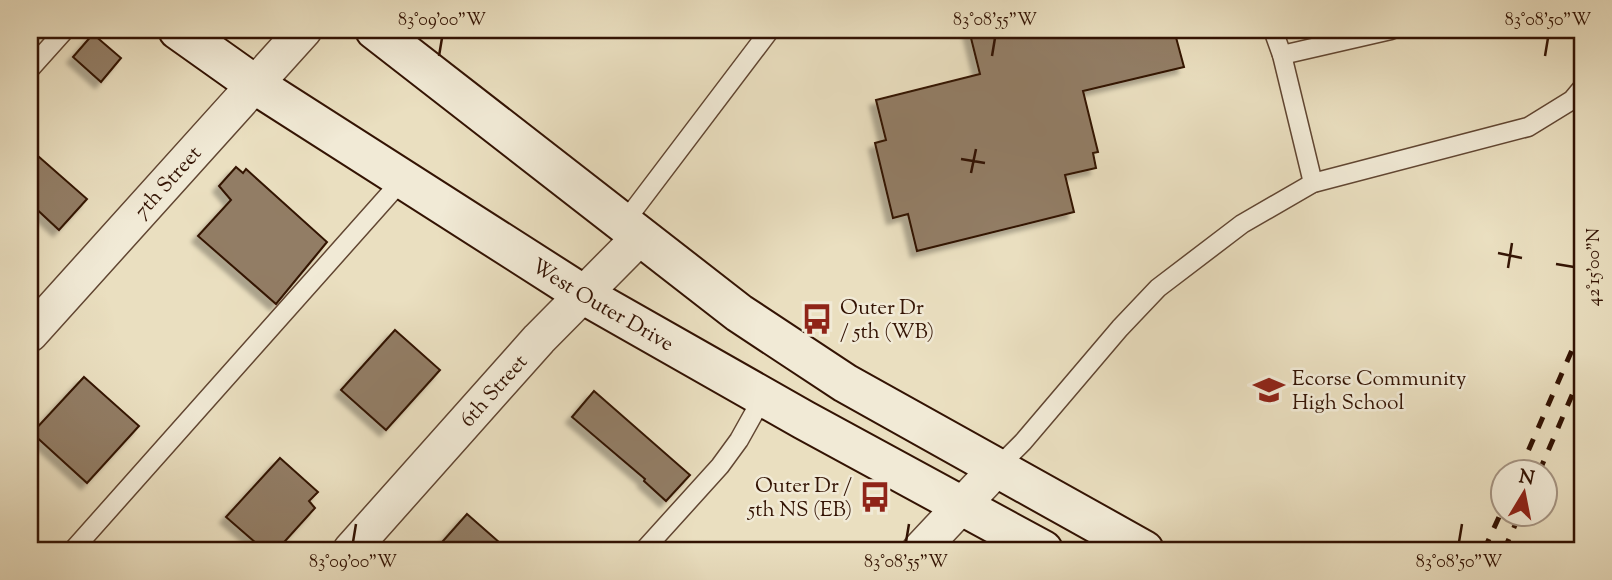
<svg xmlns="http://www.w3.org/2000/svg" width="1612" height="580" viewBox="0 0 1612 580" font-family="'Sorts Mill Goudy',serif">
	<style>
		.building { fill: #927d65; stroke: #331303; stroke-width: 2; filter: url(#shadow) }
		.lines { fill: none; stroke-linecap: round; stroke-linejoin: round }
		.lane-casing { stroke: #614632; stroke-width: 21 }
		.street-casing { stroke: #614632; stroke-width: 38 }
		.secondary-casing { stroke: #331303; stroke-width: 42 }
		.lane { stroke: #f1ead6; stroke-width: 18 }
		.street { stroke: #f1ead6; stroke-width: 35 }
		.secondary { stroke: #f1ead6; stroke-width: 38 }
		.rail { stroke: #331303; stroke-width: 5; stroke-dasharray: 12 12; stroke-linecap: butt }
		.ticks { fill: none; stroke: #331303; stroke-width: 2.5 }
		.labels { text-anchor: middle; stroke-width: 5; stroke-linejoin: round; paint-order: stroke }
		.street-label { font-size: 21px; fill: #331303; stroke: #f1ead6 }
		.poi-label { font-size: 21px; fill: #331303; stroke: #f1ead6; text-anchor: start }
		.neatline { fill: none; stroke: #331303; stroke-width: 2.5 }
		.ticks-label { font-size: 18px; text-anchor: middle; fill: #331303 }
	</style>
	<defs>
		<filter id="shadow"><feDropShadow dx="-6" dy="6" stdDeviation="2" flood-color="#0004"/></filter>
	</defs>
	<rect width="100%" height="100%" fill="#eadfc0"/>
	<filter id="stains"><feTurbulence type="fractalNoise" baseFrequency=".00286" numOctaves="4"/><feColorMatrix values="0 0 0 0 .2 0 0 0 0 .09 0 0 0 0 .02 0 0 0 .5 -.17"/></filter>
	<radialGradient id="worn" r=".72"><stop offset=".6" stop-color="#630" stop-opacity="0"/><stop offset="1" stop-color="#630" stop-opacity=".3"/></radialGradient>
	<g class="building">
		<polygon points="969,30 1174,30 1184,67 1083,91 1098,152 1093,153 1096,168 1065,175 1074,212 917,251 908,214 893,218 875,143 886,140 876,100 980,74"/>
		<polygon points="93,34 121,58 101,82 73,57"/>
		<polygon points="30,149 87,199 59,230 30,203"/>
		<polygon points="236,167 243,173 246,169 327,242 276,304 198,236 231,200 219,186"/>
		<polygon points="395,330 440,370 386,430 341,390"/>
		<polygon points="84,377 139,426 87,483 32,433"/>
		<polygon points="594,391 690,475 666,501 644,481 645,479 572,417"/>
		<polygon points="280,458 318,492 309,501 315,508 277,550 264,550 226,517"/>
		<polygon points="467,514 508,550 435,550"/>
	</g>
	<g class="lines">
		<defs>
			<g id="lane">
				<polyline points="1273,30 1282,55 1313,183"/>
				<polyline points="1282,55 1391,30"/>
				<polyline points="30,69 65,30"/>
				<polyline points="623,224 770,30"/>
				<polyline points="996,469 1023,442 1120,328 1158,288 1242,224 1313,183 1528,127 1572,100 1582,88"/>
				<polyline points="73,550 403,179"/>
				<polyline points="644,550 720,466 739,440 763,397"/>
			</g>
			<g id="street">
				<path id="s1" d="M30,334L304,30"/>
				<path id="s2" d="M351,550L539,339L640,237"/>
				<polyline points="920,550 996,469"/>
			</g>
			<g id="secondary">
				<path id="s3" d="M178,30L254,84L584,295L804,420L1043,550"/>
				<polyline points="375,30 739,313 845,383 1144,550"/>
			</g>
		</defs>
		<use href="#lane" class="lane-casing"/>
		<use href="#street" class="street-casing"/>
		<use href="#secondary" class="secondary-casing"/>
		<use href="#lane" class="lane"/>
		<use href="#street" class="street"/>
		<use href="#secondary" class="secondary"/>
		<g class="rail">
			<polyline points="1519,472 1582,327"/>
			<polyline points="1539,472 1582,372"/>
			<polyline points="1484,550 1504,506"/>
			<polyline points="1504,550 1520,514"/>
		</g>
	</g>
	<path class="ticks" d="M439,56L442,38M992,56L995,38M1545,56L1548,38M961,159L985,163M971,173L976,149M1498,253L1522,258M1556,264L1574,267M1508,268L1512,243M353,542L356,524M906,542L909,524M1459,542L1462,524"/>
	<defs>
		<symbol id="bus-bare" viewBox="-9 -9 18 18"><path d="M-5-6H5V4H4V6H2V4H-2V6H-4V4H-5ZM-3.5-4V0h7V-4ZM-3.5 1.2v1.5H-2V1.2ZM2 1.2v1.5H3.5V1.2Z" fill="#8f2418" stroke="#f1ead6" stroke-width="2.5" paint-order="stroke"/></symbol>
		<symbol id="school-bare" viewBox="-9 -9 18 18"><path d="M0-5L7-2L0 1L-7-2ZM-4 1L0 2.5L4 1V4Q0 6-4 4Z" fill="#8f2418" stroke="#f1ead6" stroke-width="2.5" paint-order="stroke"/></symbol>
	</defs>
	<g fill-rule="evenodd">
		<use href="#bus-bare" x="795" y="297" width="44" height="44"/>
		<use href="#school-bare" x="1247" y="368" width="44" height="44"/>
		<use href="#bus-bare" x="853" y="475" width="44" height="44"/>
	</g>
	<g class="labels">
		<g class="street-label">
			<text dy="7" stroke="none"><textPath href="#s1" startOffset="205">7th Street</textPath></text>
			<text dy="7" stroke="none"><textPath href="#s3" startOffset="506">West Outer Drive</textPath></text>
			<text dy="7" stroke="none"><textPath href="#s2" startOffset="214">6th Street</textPath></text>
		</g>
		<g class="poi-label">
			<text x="840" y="314">Outer Dr<tspan x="840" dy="24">/ 5th (WB)</tspan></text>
			<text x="1292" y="385">Ecorse Community<tspan x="1292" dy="24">High School</tspan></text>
			<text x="852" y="492" text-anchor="end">Outer Dr /<tspan x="852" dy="24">5th NS (EB)</tspan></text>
		</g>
	</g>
	<rect width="1612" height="580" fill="none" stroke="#eadfc0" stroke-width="77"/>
	<g transform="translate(1524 493) rotate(10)"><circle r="33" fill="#f1ead6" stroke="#a59482" stroke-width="2"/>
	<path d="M0-5L12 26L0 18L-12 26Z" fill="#8f2418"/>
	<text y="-10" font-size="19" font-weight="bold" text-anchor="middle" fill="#331303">N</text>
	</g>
	<rect x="38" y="38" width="1536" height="504" class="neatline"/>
	<g class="ticks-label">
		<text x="442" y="25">83°09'00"W</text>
		<text x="995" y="25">83°08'55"W</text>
		<text x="1548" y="25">83°08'50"W</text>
		<text transform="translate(1593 267) rotate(-90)" y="6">42°15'00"N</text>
		<text x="353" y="567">83°09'00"W</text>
		<text x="906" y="567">83°08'55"W</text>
		<text x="1459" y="567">83°08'50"W</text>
	</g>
	<rect width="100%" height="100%" filter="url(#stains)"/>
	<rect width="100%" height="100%" fill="url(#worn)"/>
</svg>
